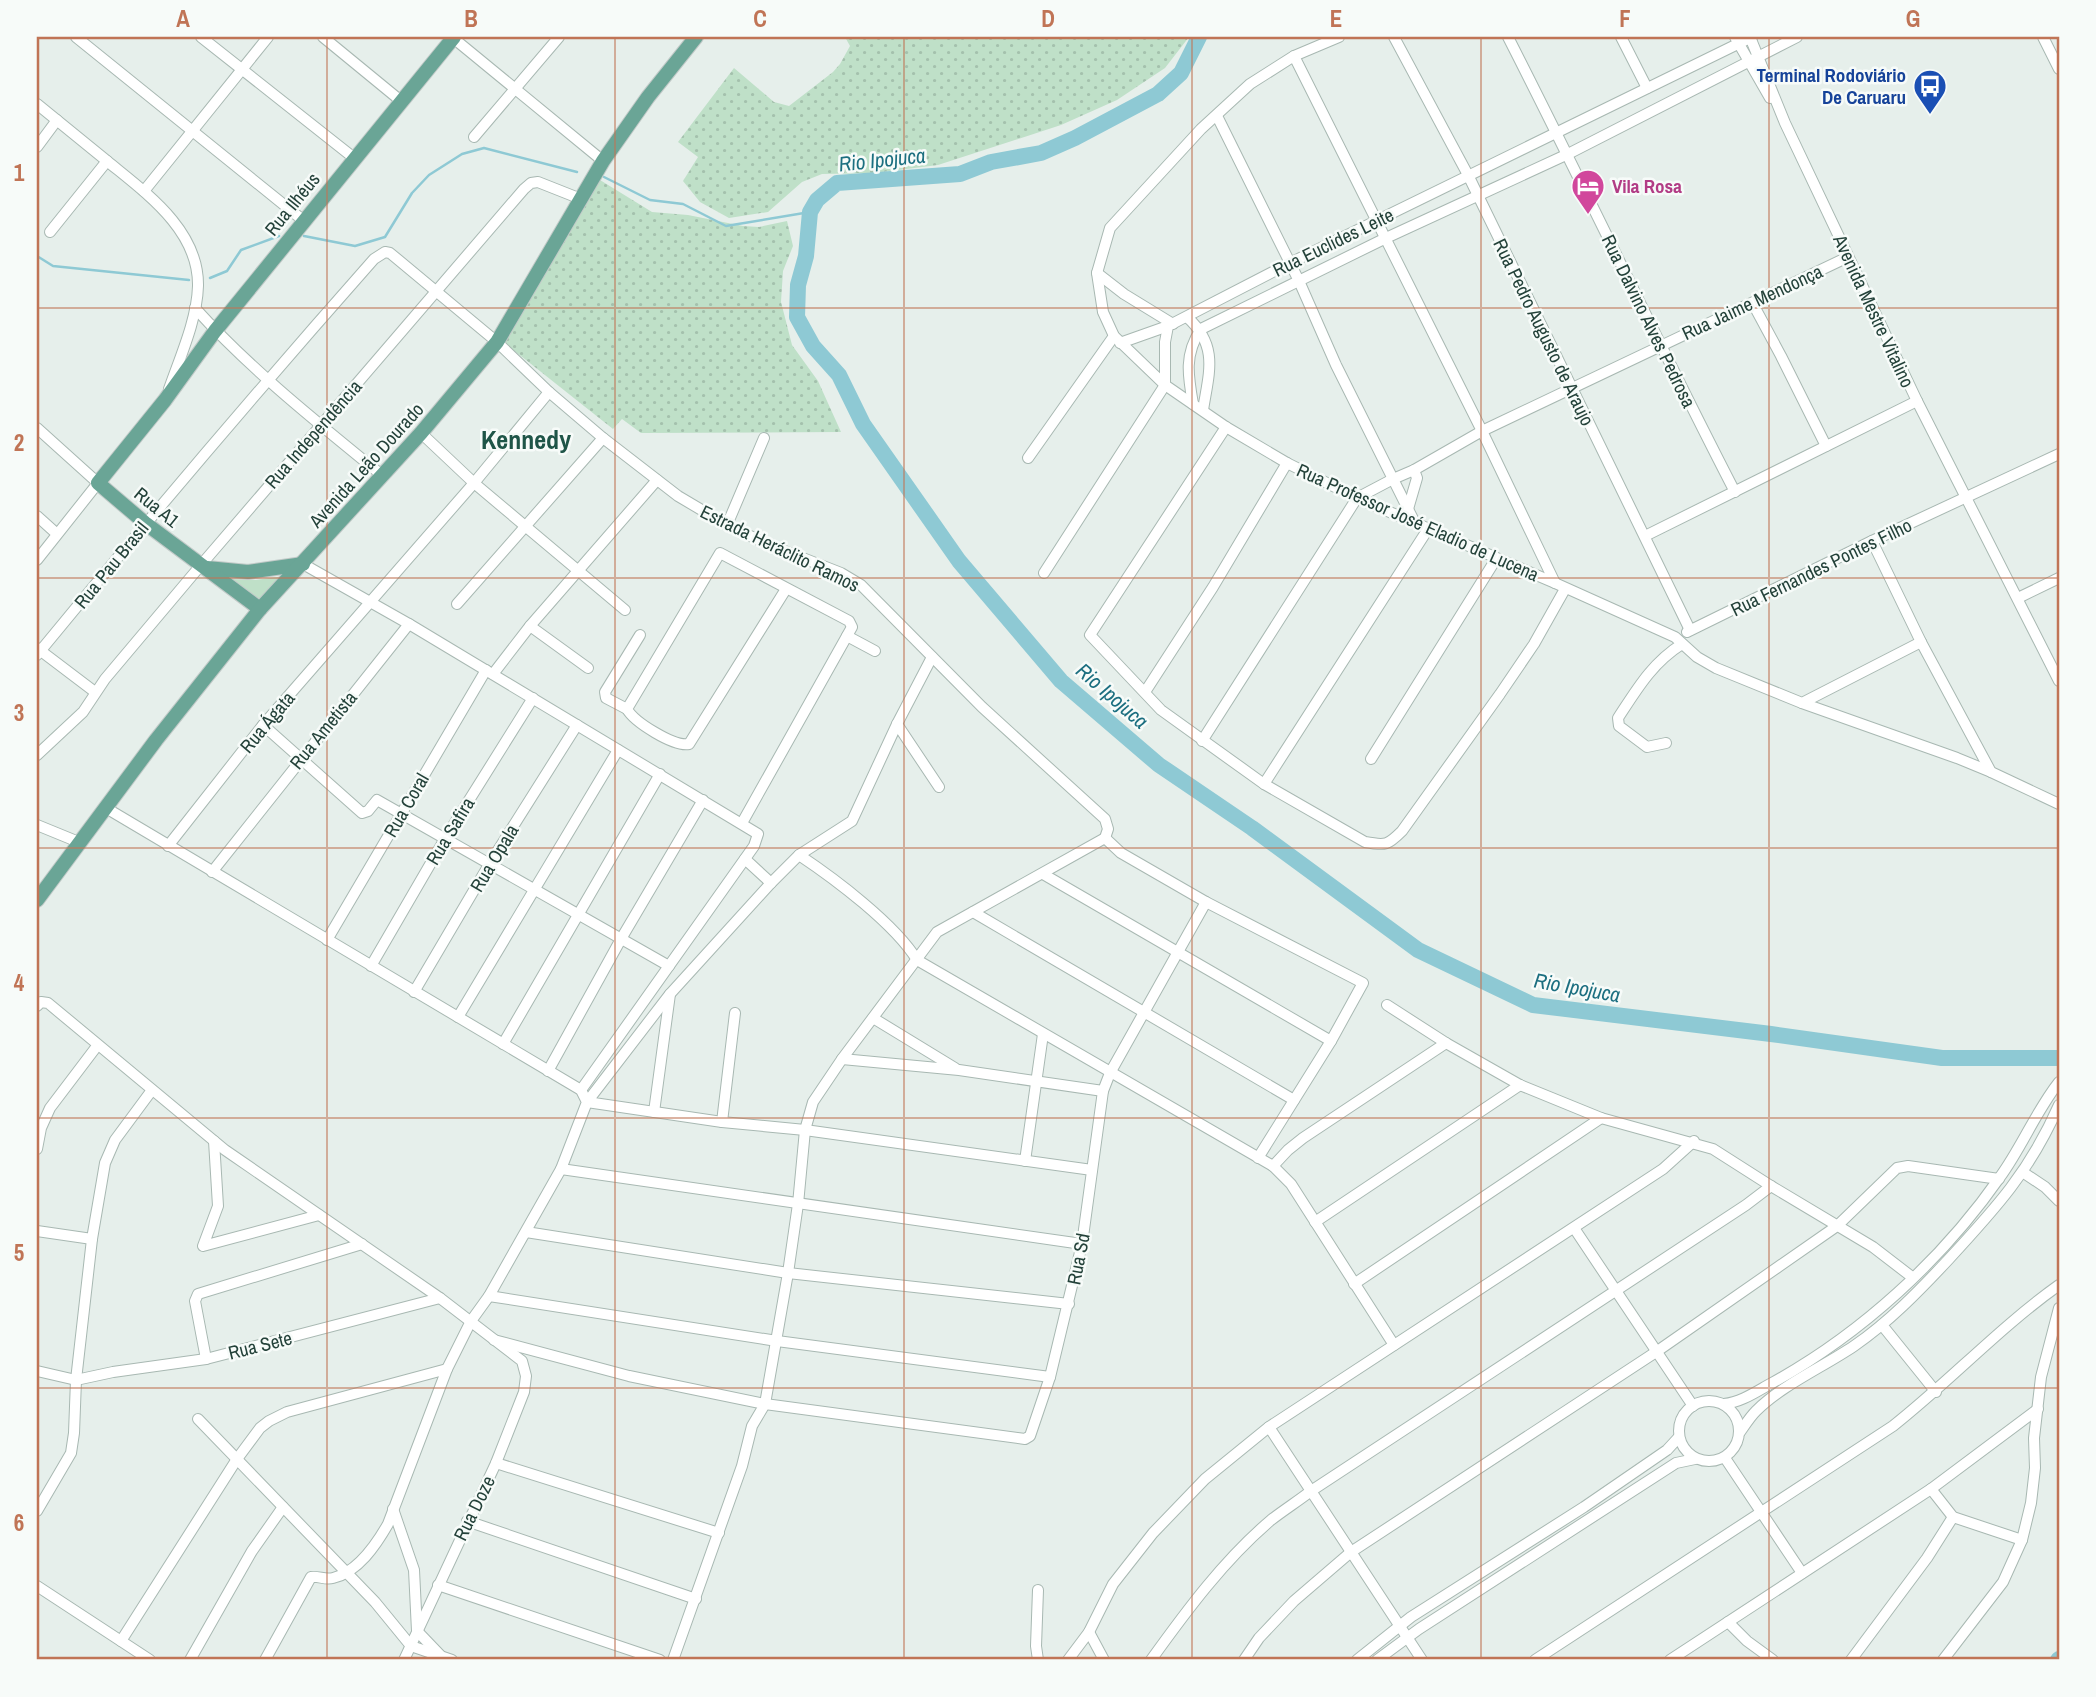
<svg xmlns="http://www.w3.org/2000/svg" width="2096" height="1697" viewBox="0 0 2096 1697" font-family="'Archivo Narrow',sans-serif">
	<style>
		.grass { fill: url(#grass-dots) }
		.park { fill: #bfe0c8 }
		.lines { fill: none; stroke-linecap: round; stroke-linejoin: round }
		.stream { stroke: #8ec9d4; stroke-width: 2.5 }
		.river { stroke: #8ec9d4; stroke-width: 16 }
		.minor-casing { stroke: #a8b8b2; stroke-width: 12 }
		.major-casing { stroke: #c2cac8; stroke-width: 16 }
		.minor { stroke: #fff; stroke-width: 10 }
		.major { stroke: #6aa596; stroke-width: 14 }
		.grid { fill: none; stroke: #c07456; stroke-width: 2; stroke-opacity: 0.55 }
		.labels { text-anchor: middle; stroke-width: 5; stroke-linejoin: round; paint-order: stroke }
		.transit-label { font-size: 19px; font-weight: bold; fill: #164399; stroke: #f7fbf9; text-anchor: end }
		.hotel-label { font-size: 19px; font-weight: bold; fill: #b23c85; stroke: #f7fbf9; text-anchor: start }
		.street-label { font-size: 19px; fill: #24423a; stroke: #f7fbf9 }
		.water-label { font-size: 21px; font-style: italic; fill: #1c6f80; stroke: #f7fbf9 }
		.district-label { font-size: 26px; font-weight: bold; fill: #1f5548; stroke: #f7fbf9 }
		.neatline { fill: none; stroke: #c07456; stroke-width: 2.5 }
		.grid-label { font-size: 23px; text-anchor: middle; font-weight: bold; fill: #c07456 }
	</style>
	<defs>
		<pattern id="grass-dots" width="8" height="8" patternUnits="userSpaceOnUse" patternTransform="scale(1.75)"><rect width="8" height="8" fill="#bfe0c8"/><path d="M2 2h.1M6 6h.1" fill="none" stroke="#a4c1ad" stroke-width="1.8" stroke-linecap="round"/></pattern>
	</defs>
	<rect width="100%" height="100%" fill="#e6efeb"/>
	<g class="grass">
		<polygon points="845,37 1189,37 1165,68 1117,100 1061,125 938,165 875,173 822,174 802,182 768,212 729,218 700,202 683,181 698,157 678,142 734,68 774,102 789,106 833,72 840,64 850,46"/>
		<polygon points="600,180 652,212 688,215 743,226 759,227 787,221 793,246 783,271 781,302 792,345 818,381 841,432 641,433 622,419 613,429 502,341"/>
	</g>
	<polygon class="park" points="285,576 259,601 232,579 255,580"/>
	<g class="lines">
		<g class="stream">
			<polyline points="604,177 650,200 683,204 726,226 810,212"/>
			<polyline points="304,236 355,246 385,237 412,193 429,175 462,154 484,148 577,172"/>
			<polyline points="37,256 53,266 189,280"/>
			<polyline points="210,278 227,271 241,250 279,236"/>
		</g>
		<g class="river">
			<polyline points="1199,37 1181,73 1158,94 1075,138 1041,153 991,162 960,174 837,183 817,200 810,212 806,256 798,285 797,317 813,346 839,375 863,424 959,561 1061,681 1159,765 1252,828 1418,950 1533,1005 1771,1034 1942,1058 2059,1058"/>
			<polyline points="2058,1660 2059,1659"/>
		</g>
		<defs>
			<g id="minor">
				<polyline points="76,37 304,221"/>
				<polyline points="201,37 354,158"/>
				<polyline points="323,37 401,101"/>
				<polyline points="452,37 603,161"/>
				<polyline points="1339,37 1294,56 1250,84 1201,129 1110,228 1097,273 1103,312 1114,336 1165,385 1226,427 1287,463 1357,498 1555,583 1675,637 1697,657 1716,668 1802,703 1921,642"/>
				<polyline points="1394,37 1468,175 1690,630"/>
				<path d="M1508,37C1585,188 1657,341 1735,492"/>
				<polyline points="1621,37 1647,88"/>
				<polyline points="1735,37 1770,98"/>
				<polyline points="1750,37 1785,123 1917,401 2059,681"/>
				<polyline points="2043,37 2059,69"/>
				<polyline points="1294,56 1482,431 1555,583"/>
				<path d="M37,104C60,123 84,142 107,161C146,193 199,230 198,286C197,320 180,357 169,389"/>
				<polyline points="1217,116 1299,281 1336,365 1415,523"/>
				<polyline points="474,137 559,37"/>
				<polyline points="37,147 57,120"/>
				<polyline points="144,191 268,37"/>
				<polyline points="50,232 107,161"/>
				<polyline points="1097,273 1124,294 1173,324"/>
				<polyline points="1753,304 1781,356 1826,446"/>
				<path d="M195,308C251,370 318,423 383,476"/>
				<path d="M1187,317C1219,346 1209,372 1203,410"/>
				<polyline points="1120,343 1168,326"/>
				<path d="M1193,404C1188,376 1184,354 1201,329L1386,238L1568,154L1797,37"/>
				<path d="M1226,427L1090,635L1161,710L1264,784L1365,842C1386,846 1388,845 1402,831L1500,694L1534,644L1565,589"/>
				<polyline points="37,428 98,483 37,560"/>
				<polyline points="421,433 474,483 625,610"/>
				<polyline points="1028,458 1114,336"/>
				<polyline points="1408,509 1417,478 1414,470"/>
				<polyline points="37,516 57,534"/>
				<polyline points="727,525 764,438"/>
				<polyline points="1645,536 1917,401"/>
				<polyline points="1872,541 1921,642 1991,772 2059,804"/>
				<polyline points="1044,573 1165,385 1165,342 1168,326 1290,263 1752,37"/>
				<polyline points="2018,598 2059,578"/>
				<polyline points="457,604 603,438"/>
				<polyline points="409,624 758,834 754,846 581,1090"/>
				<polyline points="530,626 588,668"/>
				<polyline points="1687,632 1872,541 2059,454"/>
				<polyline points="847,636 875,651"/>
				<polyline points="37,648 95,692"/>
				<path d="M37,655C147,521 259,389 374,259L385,252L390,253L497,342L549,392L603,438L678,496L727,525L767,544L841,573L861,585L982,707L1105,819L1108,829L1105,838"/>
				<polyline points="932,657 897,724 852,821 799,855 771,883 670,994 587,1102 722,1122 805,1130 1092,1170"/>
				<polyline points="493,674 530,626 657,480"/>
				<polyline points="1145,692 1213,587 1287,463"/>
				<polyline points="1802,703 1957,758 1991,772"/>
				<polyline points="627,709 606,698 605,692 640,635"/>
				<polyline points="897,724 939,787"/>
				<polyline points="263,725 362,813 368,811 377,800 669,966"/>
				<polyline points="1202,741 1357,498 1393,479 1414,470 1482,431 1848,257"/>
				<path d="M1666,743L1647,747L1619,726L1618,718C1637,689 1652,663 1682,644"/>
				<polyline points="37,755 83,712 105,679 201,565 524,189 531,183 538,182 581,199"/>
				<polyline points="1371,759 1496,559"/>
				<polyline points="1264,784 1428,529"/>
				<path d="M106,808L581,1090L587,1102L561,1169L489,1296L471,1321L447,1369L388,1524C376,1545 358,1572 333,1578C325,1580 319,1576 311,1577L265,1660"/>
				<path d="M742,823L852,627L849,621L720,553L627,709C634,722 674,747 689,744L786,589"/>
				<polyline points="37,825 81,843"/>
				<polyline points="1105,838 1121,853 1206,902 1363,983 1331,1041 1258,1158"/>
				<polyline points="168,846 263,725 474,483 549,392"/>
				<path d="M799,855C835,879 895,924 917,960L1273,1166L1291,1184L1394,1345"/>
				<polyline points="745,859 771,883"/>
				<polyline points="212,872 409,624 303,564"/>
				<polyline points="1043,874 1331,1041"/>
				<polyline points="973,912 1294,1100"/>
				<polyline points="327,940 486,670"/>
				<polyline points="371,966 446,837 533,698"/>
				<polyline points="414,992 490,863 577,725"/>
				<polyline points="1387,1005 1446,1043 1520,1085 1601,1118 1713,1149 1771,1186 1873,1247 1912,1277"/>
				<polyline points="37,1006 41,1002 48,1003 225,1150 440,1298 522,1361 526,1376 524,1392 496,1463 404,1660"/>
				<polyline points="458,1017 618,750"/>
				<polyline points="873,1018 955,1068"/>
				<polyline points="503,1044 660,774"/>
				<polyline points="842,1059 959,1070 1103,1091"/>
				<polyline points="548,1071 621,939 703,800"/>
				<polyline points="654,1112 670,994"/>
				<polyline points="722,1122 735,1013"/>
				<polyline points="214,1141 218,1206 203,1246 319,1215"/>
				<polyline points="37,1149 41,1128 50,1108 97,1046"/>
				<polyline points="1025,1161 1043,1034"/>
				<polyline points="1273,1166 1288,1150 1303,1138 1446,1043"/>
				<polyline points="561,1169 1082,1244"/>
				<polyline points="2024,1173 2045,1187 2059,1201"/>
				<polyline points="1315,1222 1520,1085"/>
				<polyline points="1574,1228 1693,1406"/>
				<polyline points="37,1231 92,1239"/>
				<polyline points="526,1232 788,1273 1069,1304"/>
				<polyline points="1354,1284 1601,1118"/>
				<polyline points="489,1296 777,1341 1050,1377"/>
				<polyline points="1882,1325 1936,1392"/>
				<polyline points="494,1340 629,1376 765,1404 1025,1439 1030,1436 1050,1377 1082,1244 1103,1091 1110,1073 1206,902"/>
				<polyline points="206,1359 195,1301 198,1294 362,1244"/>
				<polyline points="37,1371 76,1380 113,1372 206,1359 440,1298"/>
				<circle cx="1709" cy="1431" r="30"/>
				<path d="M1724,1404C1742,1402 1757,1391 1772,1383C1861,1334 1942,1260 2000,1177C2022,1147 2036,1111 2059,1082"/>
				<polyline points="198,1419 375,1602 411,1646 452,1660"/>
				<polyline points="1269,1427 1422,1660"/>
				<path d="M1740,1432C1745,1425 1750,1417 1756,1411C1782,1385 1823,1367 1854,1346C1889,1322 1919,1291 1948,1260C1996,1208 2030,1171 2059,1105"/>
				<polyline points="1725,1458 1802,1573"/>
				<polyline points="496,1463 719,1533"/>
				<polyline points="1931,1489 1953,1517 2022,1540"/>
				<polyline points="393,1509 414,1570 417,1631 440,1655"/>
				<polyline points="37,1511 71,1453 74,1433 76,1380 92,1239 105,1163 115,1140 152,1090"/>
				<polyline points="467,1521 696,1599"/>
				<polyline points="438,1585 660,1660"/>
				<polyline points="37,1586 150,1660"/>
				<polyline points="1728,1622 1747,1641 1773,1660"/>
				<polyline points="1089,1632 1104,1660"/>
				<polyline points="121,1641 237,1459 260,1428 269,1421 287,1412 447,1369"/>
				<polyline points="190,1660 252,1551 283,1507"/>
				<polyline points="673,1660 742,1466 752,1426 765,1404 788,1273 798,1204 805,1130 813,1102 842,1059 937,932 1105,838"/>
				<polyline points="1038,1660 1036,1646 1038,1590"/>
				<polyline points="1068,1660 1089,1632 1113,1584 1153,1533 1205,1479 1269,1427 1663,1169 1694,1141"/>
				<path d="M1151,1660C1187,1610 1224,1560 1271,1520C1284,1510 1298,1501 1311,1491L1746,1205L1771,1186"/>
				<polyline points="1244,1660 1259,1638 1294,1601 1351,1552 1656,1352 1837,1226 1897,1168 1908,1166 1999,1179"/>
				<polyline points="1357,1660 1411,1617 1584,1507 1667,1450 1679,1437"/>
				<polyline points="1377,1660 1419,1629 1676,1463 1695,1459"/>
				<path d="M1535,1660L1893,1426C1950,1381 2000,1327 2059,1285"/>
				<polyline points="1670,1660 1931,1489 2038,1409"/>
				<polyline points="1851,1660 1927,1558 1953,1517"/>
				<polyline points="1943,1660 2003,1582 2022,1540 2031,1503 2035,1468 2034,1438 2041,1377 2059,1308"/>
			</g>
			<g id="major">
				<polyline points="207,568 248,572 303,564"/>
				<polyline points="260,609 145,523 98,483 165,400 215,331 454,37"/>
				<polyline points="37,900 156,740 260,609 421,433 497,342 603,161 648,97 696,37"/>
			</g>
		</defs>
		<use href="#minor" class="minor-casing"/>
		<use href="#major" class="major-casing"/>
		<use href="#minor" class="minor"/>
		<use href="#major" class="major"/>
	</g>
	<path class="grid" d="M327,37V1660M615,37V1660M904,37V1660M1192,37V1660M1481,37V1660M1769,37V1660M37,308H2059M37,578H2059M37,848H2059M37,1118H2059M37,1388H2059"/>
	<defs>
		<symbol id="bus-pin" viewBox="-11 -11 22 30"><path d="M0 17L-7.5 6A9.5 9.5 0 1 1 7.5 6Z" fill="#1a4fb4" stroke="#f7fbf9"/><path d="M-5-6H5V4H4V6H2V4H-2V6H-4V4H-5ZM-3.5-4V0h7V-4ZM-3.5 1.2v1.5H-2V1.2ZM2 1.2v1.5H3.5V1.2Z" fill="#fff"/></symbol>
		<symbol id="hotel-pin" viewBox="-11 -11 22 30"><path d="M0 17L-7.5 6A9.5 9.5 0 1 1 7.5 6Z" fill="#d1479c" stroke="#f7fbf9"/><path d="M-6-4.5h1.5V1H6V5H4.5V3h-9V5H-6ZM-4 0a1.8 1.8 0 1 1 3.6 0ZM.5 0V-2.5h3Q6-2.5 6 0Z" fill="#fff"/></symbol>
	</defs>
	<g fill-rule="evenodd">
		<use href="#bus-pin" x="1911" y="67" width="38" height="52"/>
		<use href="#hotel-pin" x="1569" y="167" width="38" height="52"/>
	</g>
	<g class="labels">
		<g class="transit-label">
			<text x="1906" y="82">Terminal Rodoviário<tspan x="1906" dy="22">De Caruaru</tspan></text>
		</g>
		<g class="hotel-label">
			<text x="1612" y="193">Vila Rosa</text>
		</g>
		<g class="street-label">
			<text transform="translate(292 204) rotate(-51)" y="7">Rua Ilhéus</text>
			<text transform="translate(1333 242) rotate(-26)" y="7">Rua Euclides Leite</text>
			<text transform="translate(1752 302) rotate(-25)" y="7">Rua Jaime Mendonça</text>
			<text transform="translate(1874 311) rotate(65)" y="7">Avenida Mestre Vitalino</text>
			<text transform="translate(1649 321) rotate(64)" y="7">Rua Dalvino Alves Pedrosa</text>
			<text transform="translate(1544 332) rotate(64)" y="7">Rua Pedro Augusto de Araujo</text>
			<text transform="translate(313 434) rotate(-49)" y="7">Rua Independência</text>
			<text transform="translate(366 465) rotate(-48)" y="7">Avenida Leão Dourado</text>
			<text transform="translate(157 507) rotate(39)" y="7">Rua A1</text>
			<text transform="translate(1418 522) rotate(24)" y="7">Rua Professor José Eladio de Lucena</text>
			<text transform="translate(780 548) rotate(26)" y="7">Estrada Heráclito Ramos</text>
			<text transform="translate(111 565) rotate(-51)" y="7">Rua Pau Brasil</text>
			<text transform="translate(1821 567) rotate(-26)" y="7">Rua Fernandes Pontes Filho</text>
			<text transform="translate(267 722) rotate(-50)" y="7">Rua Ágata</text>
			<text transform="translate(323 730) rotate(-51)" y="7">Rua Ametista</text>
			<text transform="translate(406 805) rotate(-60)" y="7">Rua Coral</text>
			<text transform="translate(450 831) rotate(-59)" y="7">Rua Safira</text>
			<text transform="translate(494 858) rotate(-59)" y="7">Rua Opala</text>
			<text transform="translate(1078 1259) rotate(-79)" y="7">Rua Sd</text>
			<text transform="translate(260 1345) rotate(-14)" y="7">Rua Sete</text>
			<text transform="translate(474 1508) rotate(-64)" y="7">Rua Doze</text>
		</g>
		<g class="water-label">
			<text transform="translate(882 160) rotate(-6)" y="7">Rio Ipojuca</text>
			<text transform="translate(1112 696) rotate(41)" y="7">Rio Ipojuca</text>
			<text transform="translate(1577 988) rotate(10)" y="7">Rio Ipojuca</text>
		</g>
		<g class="district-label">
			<text x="526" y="449">Kennedy</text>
		</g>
	</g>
	<rect width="2096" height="1697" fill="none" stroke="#f7fbf9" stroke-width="77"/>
	<rect x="38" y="38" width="2020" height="1620" class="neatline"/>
	<g class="grid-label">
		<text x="183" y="27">A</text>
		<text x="471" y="27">B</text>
		<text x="760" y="27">C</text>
		<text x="1048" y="27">D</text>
		<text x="1336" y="27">E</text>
		<text x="1625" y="27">F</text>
		<text x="1913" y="27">G</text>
		<text x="19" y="181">1</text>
		<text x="19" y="451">2</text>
		<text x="19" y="721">3</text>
		<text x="19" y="991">4</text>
		<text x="19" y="1261">5</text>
		<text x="19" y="1531">6</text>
	</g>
</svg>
